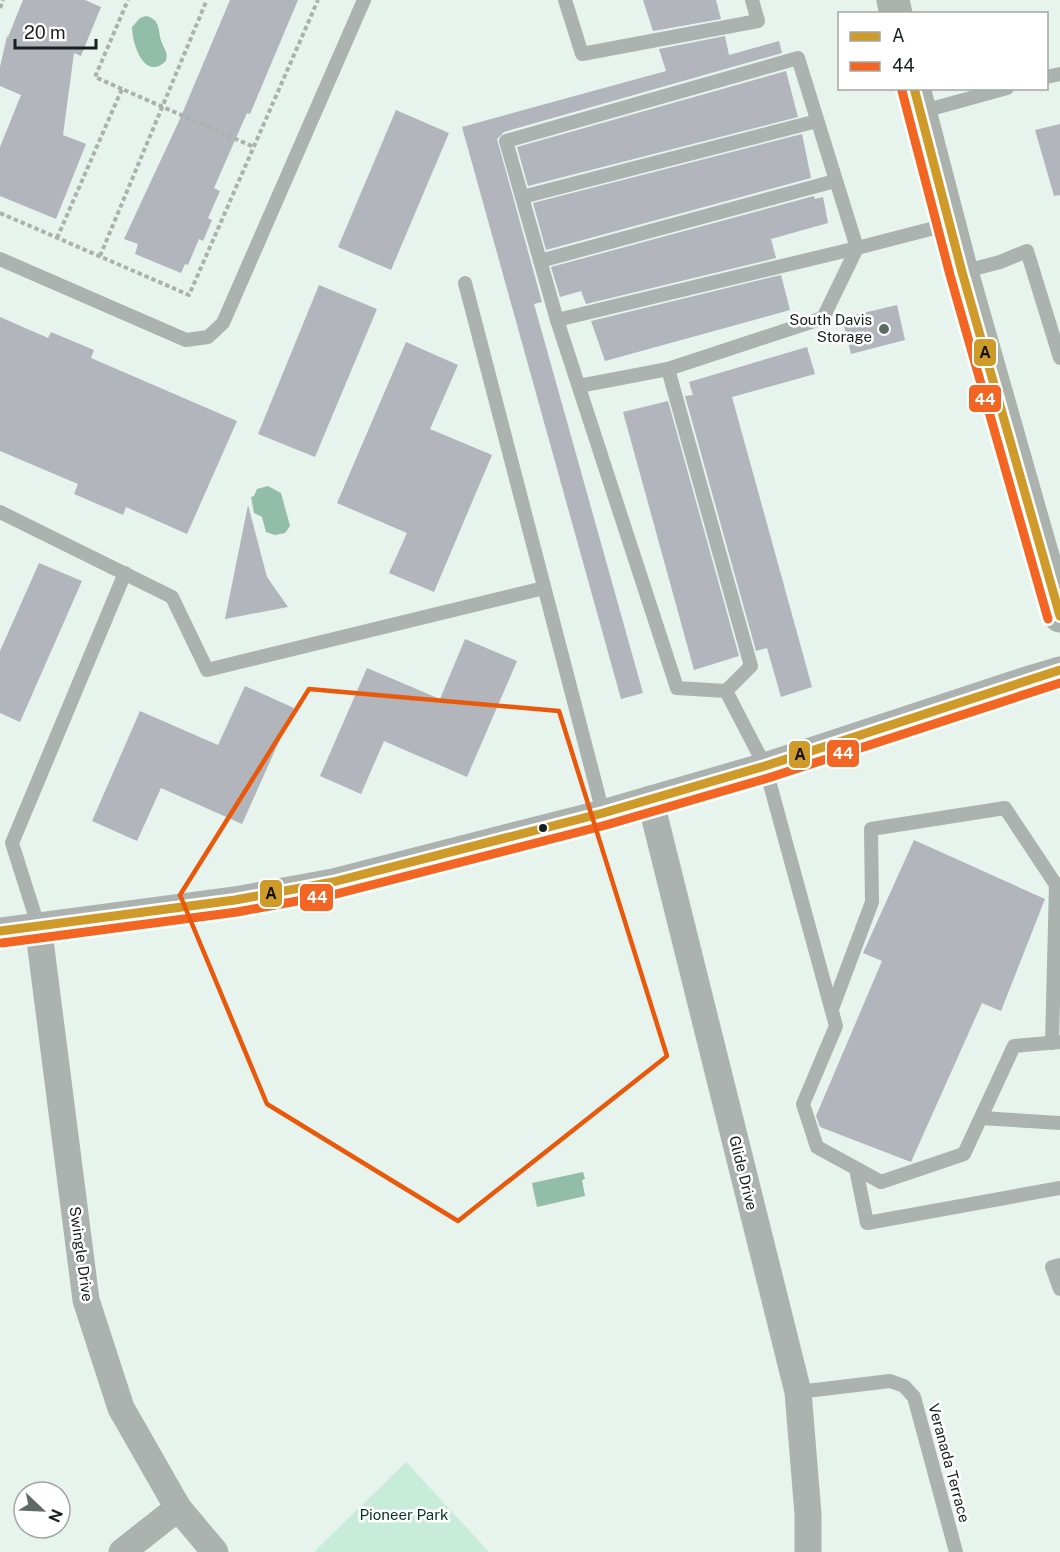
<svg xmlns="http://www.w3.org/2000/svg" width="1060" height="1552" viewBox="0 0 1060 1552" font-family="'Public Sans',sans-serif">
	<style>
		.green { fill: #c8ecda }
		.water { fill: #92bda9 }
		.building { fill: #b2b5bb }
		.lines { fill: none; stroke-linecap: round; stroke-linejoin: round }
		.path { stroke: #abb2ae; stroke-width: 4; stroke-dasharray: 4.5 3; stroke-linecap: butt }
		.lane { stroke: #acb2b0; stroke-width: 14 }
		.street { stroke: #acb2b0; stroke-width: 27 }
		.secondary { stroke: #abb2ae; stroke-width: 33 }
		.bus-1-casing { stroke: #fff; stroke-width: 14 }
		.bus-2-casing { stroke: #fff; stroke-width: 14 }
		.bus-1 { stroke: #ce9a2a; stroke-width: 9 }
		.bus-2 { stroke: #f26522; stroke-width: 9 }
		.marked { fill: none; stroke: #e8590c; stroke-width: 4.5; stroke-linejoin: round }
		.poi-dot { fill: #606a65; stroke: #fff; stroke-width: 2 }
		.bus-dot { fill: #17201c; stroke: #fff; stroke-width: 2 }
		.labels { text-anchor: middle; stroke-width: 5; stroke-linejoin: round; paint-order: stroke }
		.poi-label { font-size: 15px; fill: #17201c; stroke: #fff; text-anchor: end }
		.street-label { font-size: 15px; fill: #17201c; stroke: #fff }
		.park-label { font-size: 15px; fill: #013523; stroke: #fff }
		.line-badge { stroke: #fff; stroke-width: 2 }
		.badge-label { font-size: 16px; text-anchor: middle; font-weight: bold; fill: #fff }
		.pale-badge-label { font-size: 16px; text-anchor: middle; font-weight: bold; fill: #111 }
	</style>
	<rect width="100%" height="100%" fill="#e7f3ed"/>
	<polygon class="green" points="406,1462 489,1552 314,1552"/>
	<g class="water">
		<path d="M146,16C162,20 157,31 162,43C165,51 168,52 166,61C144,82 132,43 132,27L140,18Z"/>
		<polygon points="268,486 281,493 290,526 285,533 275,535 266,532 262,517 254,513 251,497 254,496 257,489"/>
		<polygon points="583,1172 585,1179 582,1180 585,1196 537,1207 532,1183"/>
	</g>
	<g class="building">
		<polygon points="23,0 85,0 101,7 81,56 74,53 63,135 86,144 56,219 0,196 0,147 21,95 0,86 0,67 7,36 8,37"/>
		<polygon points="230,0 298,0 250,114 247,113 214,188 220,191 208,218 212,220 203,241 199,239 188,265 185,264 181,273 135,254 138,244 124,239 179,121"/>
		<polygon points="643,0 716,0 721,19 653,31"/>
		<polygon points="725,36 729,55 779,41 782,53 504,132 497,139 542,302 534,304 643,693 621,699 462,127 666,71 659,49"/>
		<polygon points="786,71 798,117 528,186 517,147"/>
		<polygon points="396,110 449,133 391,270 338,247"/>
		<polygon points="1060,124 1060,195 1054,196 1035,130"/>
		<polygon points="802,134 811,178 546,250 533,203"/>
		<polygon points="814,196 815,199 823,197 828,223 771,239 776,258 586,304 581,291 560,297 551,267"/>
		<polygon points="781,275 790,310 605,361 591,321"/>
		<polygon points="319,285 377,309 315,457 258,434"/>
		<polygon points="897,305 905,340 851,354 842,318"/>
		<polygon points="0,317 48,338 51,332 94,350 91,358 237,421 187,534 126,507 123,515 74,494 78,484 0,451"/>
		<polygon points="406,342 458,365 430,429 492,455 434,592 389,573 407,533 337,503"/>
		<polygon points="807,347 815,374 732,397 812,687 781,697 767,648 756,651 685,396 693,395 689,382"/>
		<polygon points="668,401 739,656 694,670 623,412"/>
		<polygon points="248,505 267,577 288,607 225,619"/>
		<polygon points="39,563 82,581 20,722 0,713 0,651"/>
		<polygon points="465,639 517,661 467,777 384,741 361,794 320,776 367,668 440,699"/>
		<polygon points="245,686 294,708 242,824 161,788 137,841 92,821 140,711 218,745"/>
		<polygon points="914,840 1045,899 1001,1011 982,1003 911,1162 820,1127 816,1116 882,961 863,953"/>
	</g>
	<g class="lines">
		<g class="path">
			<polyline points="0,8 3,0"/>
			<polyline points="122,89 95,77 128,0"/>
			<polyline points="0,213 189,295 318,0"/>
			<polyline points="57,238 122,89 254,147"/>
			<polyline points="100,256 206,2"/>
		</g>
		<g class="lane">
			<polyline points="565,0 582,54 758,21 752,0"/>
			<polyline points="1046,77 1060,74"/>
			<polyline points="920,112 1007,88"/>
			<polyline points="522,197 817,121"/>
			<polyline points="950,224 857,248 557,320 677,688 726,691 765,766 836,1026 803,1104 817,1147 881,1182 964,1154 1014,1046 1060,1042"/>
			<polyline points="0,259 186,340 208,337 223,323 364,0"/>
			<polyline points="540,261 835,181"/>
			<polyline points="962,272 1000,262 1027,251 1060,358"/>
			<polyline points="465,283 603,813"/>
			<polyline points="557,320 506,141 798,58 857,248 823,318 668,369"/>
			<polyline points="579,386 668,369 751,666 726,691"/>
			<polyline points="0,512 172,597 207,670 544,588"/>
			<polyline points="38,925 12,843 125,573"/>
			<polyline points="832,1009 872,902 871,829 1005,808 1056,885 1052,1043"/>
			<polyline points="981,1118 1060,1123"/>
			<polyline points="856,1169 867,1223 1060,1188"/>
			<polyline points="1060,1265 1052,1267 1060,1289"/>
			<polyline points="798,1392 890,1381 904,1386 914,1397 956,1552"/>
		</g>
		<g class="street">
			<polyline points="650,799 798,1392 808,1514 808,1552"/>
			<polyline points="38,925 86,1300 121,1408 178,1508 215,1552"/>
			<polyline points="0,931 235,900 333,882 603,813 765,766 1023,681 1060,670"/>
			<polyline points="122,1552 178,1508"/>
		</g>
		<g class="secondary">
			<polyline points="893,0 896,14"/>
			<polyline points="914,88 962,272 1060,616"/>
		</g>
		<defs>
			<g id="bus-1">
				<polyline points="914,88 962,272 1060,616"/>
				<polyline points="0,931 235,900 333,882 603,813 765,766 1060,670"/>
			</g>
			<g id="bus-2">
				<polyline points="902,91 950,275 1048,619"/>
				<polyline points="2,943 237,912 336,894 606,825 768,778 1060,683"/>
			</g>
		</defs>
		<use href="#bus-1" class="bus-1-casing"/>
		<use href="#bus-2" class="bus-2-casing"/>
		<use href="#bus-1" class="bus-1"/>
		<use href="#bus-2" class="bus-2"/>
	</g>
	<path class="marked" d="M309,689L559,711L667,1056L458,1221L267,1104L180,895Z"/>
	<circle class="poi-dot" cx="884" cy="329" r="6"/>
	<circle class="bus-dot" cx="543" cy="828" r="5"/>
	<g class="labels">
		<g class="poi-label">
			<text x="872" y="325">South Davis<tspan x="872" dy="17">Storage</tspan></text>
		</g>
		<g class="street-label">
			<text transform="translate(743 1173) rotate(76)" y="5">Glide Drive</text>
			<text transform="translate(81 1254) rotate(82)" y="5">Swingle Drive</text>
			<text transform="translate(949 1463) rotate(75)" y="5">Veranada Terrace</text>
		</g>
		<g class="park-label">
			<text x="404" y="1520">Pioneer Park</text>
		</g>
	</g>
	<g class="line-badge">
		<rect x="973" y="338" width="24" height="29" rx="6" fill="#ce9a2a"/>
		<rect x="968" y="384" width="34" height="29" rx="6" fill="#f26522"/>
		<rect x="826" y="739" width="34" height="29" rx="6" fill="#f26522"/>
		<rect x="788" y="740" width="23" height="29" rx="6" fill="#ce9a2a"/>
		<rect x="259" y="879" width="24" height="29" rx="6" fill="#ce9a2a"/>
		<rect x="299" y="883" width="35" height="29" rx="6" fill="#f26522"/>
	</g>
	<g class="badge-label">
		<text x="985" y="405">44</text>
		<text x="843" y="759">44</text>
		<text x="317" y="903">44</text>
	</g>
	<g class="pale-badge-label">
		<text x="985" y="358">A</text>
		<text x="800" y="760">A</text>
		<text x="271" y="899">A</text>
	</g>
	<rect x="838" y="12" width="210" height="78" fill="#ffffff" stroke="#a2a6a4" stroke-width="1.5"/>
	<rect x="850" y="32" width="30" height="9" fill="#ce9a2a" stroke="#a2a6a4" stroke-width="1.5"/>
	<text x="892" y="42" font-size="18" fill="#17201c">A</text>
	<rect x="850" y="62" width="30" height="9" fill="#f26522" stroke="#a2a6a4" stroke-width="1.5"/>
	<text x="892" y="72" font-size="18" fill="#17201c">44</text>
	<g transform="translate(42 1510) rotate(113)"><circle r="28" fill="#ffffff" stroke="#a2a6a4" stroke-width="1.5"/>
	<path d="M0-4.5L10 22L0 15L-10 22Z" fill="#606a65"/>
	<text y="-9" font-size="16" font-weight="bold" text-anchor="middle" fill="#17201c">N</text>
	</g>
	<path d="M15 39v9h81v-9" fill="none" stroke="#17201c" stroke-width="3"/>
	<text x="24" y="39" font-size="18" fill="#17201c" stroke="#ffffff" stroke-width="4.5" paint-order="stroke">20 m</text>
</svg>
